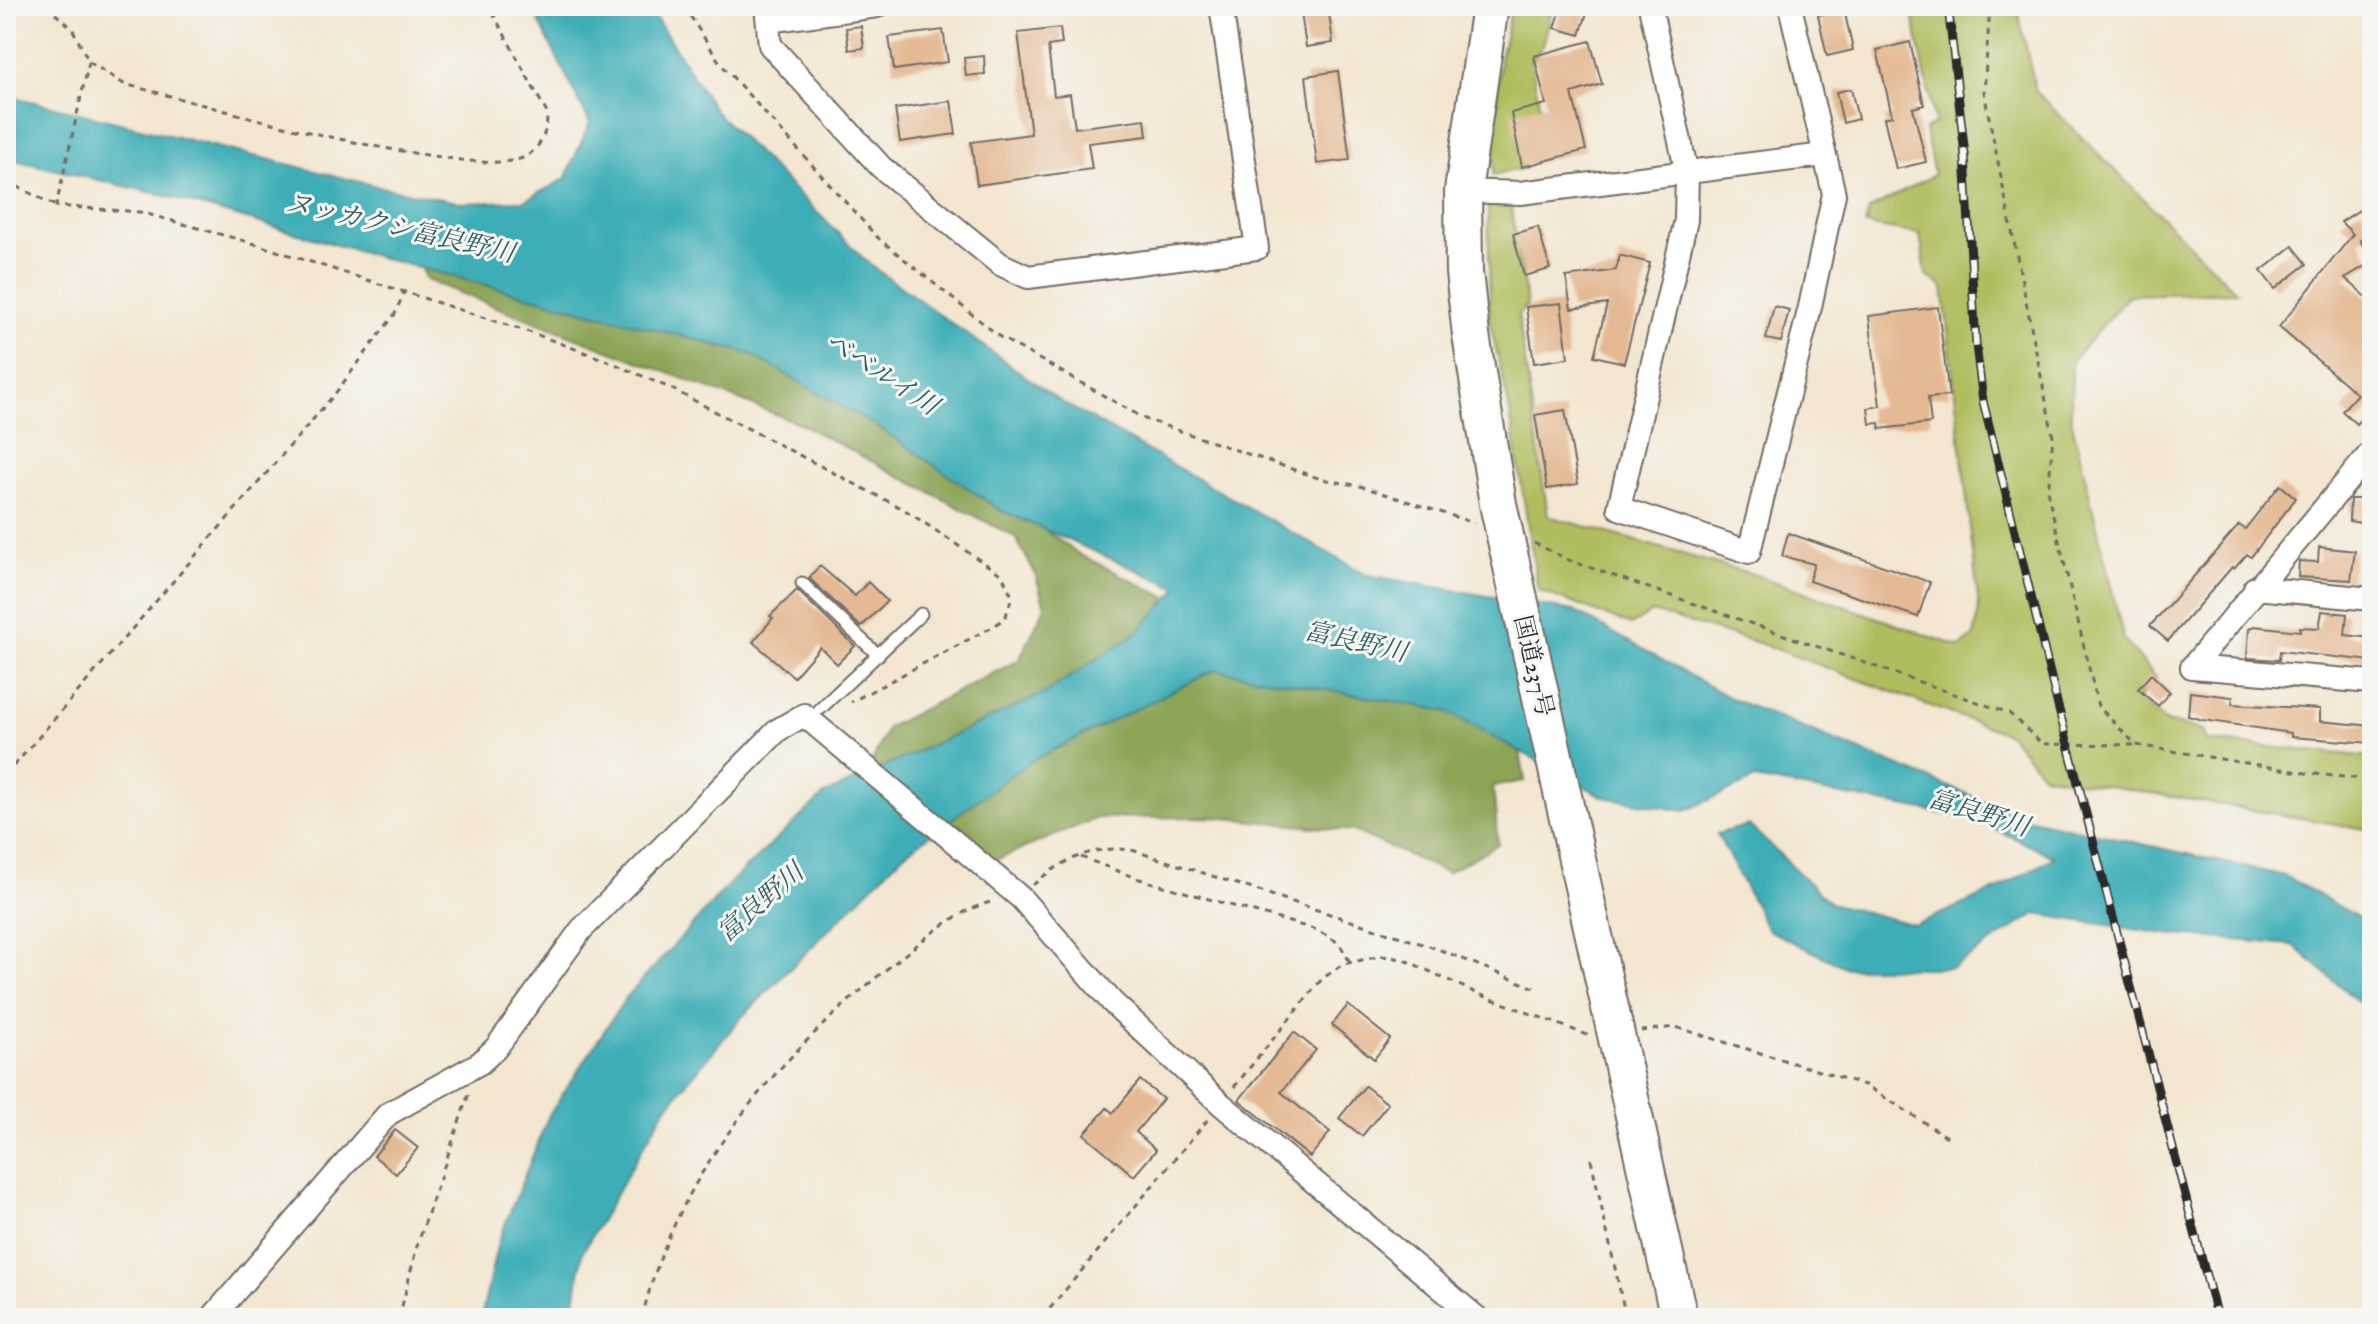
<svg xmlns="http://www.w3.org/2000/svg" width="2378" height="1324" viewBox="0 0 2378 1324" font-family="'IM FELL English','Noto Serif JP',serif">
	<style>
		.green { fill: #b0bd5f; stroke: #6e7445; stroke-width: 2 }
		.forest { fill: #8ca456; stroke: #5c6840; stroke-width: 2 }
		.water { fill: #3daeb7; stroke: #346c71; stroke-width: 2 }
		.building { fill: #e4b993 }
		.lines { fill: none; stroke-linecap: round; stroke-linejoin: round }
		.service-casing { stroke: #716c65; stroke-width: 15 }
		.minor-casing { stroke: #716c65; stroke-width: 26 }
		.trunk-casing { stroke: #716c65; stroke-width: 40 }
		.path { stroke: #716c65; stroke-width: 3; stroke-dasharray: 6 6; stroke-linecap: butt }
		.service { stroke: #fff; stroke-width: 11 }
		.minor { stroke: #fff; stroke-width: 22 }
		.trunk { stroke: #fff; stroke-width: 36 }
		.rail-casing { stroke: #2b2b2b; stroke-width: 9 }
		.rail { stroke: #f6f6f2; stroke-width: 6; stroke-dasharray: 18; stroke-linecap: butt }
		.labels { text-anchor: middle; stroke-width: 6; stroke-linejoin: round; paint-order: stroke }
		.street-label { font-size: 24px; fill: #2b2b2b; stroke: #f6f6f2 }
		.water-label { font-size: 26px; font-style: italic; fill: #325f63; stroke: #f6f6f2 }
	</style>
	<rect width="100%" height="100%" fill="#f6f6f2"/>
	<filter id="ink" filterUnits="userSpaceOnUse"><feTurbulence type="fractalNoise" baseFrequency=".0125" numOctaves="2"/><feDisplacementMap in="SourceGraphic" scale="16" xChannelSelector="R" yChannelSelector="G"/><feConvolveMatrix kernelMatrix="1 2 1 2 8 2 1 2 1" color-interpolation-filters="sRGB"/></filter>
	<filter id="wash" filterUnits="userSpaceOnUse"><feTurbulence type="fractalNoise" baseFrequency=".006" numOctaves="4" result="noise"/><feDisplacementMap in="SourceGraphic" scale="32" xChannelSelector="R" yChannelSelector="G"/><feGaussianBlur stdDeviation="1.8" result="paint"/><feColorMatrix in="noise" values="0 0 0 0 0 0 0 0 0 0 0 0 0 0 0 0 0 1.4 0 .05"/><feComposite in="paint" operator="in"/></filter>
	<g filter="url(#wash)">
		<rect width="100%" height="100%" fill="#f3e6d0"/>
		<g class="green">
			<polygon points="1512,6 1553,6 1543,45 1531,61 1540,108 1520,117 1525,168 1493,175 1500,59"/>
			<polygon points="1911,6 2017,6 2036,92 2237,292 2129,295 2072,361 2071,418 2124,640 2156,678 2138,699 2166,722 2204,730 2206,741 2372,757 2372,830 2043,775 2010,735 1759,643 1652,612 1631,625 1538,590 1510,411 1490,323 1488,199 1509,194 1527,305 1518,315 1548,516 1756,575 1960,647 1974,636 1979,608 1943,287 1926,275 1920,234 1865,225 1869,210 1934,175 1925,129 1935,123"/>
		</g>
		<polygon class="forest" points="415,256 705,313 866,404 1080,555 1174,601 1493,726 1520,752 1525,781 1493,786 1498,844 1447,873 1354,831 1214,817 1097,818 981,866 862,784 888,727 1019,660 1045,607 1035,573 1015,537 801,424 426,280"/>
		<polygon class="water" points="531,6 648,6 716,112 869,264 1060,401 1367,575 1574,611 1732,699 2026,818 2285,876 2372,925 2372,1014 2293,945 2166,934 2035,914 1952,968 1847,968 1768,930 1717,834 1749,825 1830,903 1915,925 1998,889 2054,857 1974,819 1755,779 1685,811 1604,797 1446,711 1215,670 1029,762 903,855 739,1020 665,1109 582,1253 573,1318 481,1318 498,1242 549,1115 625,999 734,879 825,794 1045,693 1138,632 1178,588 1000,510 878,427 750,354 386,259 166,196 6,158 6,95 380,187 463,203 524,201 565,179 590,123"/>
		<g id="blocks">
			<g class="building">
				<polygon points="1300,6 1328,6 1333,43 1306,47"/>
				<polygon points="1562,6 1589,6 1580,35 1555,28"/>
				<polygon points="1844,9 1853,50 1827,56 1818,15"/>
				<polygon points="861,26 864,48 849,50 846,28"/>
				<polygon points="1060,28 1062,44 1048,46 1054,96 1070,94 1075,128 1145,119 1147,136 1088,143 1092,169 977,185 971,142 1031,134 1018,33"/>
				<polygon points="943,30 948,62 894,70 889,37"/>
				<polygon points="1590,41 1602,84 1572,93 1586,150 1522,167 1511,113 1546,104 1534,56"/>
				<polygon points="1910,42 1924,105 1913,108 1926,162 1896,169 1884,118 1892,116 1877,50"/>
				<polygon points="984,56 985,74 966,76 964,58"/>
				<polygon points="1338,71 1350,160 1317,164 1306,76"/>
				<polygon points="1851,89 1858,119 1843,123 1836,92"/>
				<polygon points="951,101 956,134 900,142 895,109"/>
				<polygon points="2361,209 2372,227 2372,233 2360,240 2372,262 2345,278 2372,302 2372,407 2356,424 2342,411 2357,394 2279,327 2353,234 2341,222"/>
				<polygon points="1538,227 1550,269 1524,276 1513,234"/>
				<polygon points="2293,246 2307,264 2275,289 2261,271"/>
				<polygon points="1619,255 1650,263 1624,363 1594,356 1607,304 1571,309 1566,277 1616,270"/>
				<polygon points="1561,303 1568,358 1534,363 1526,307"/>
				<polygon points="1774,306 1789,310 1781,342 1766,339"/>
				<polygon points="1938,307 1949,396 1928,398 1931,423 1880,429 1879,423 1870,424 1868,408 1880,406 1869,316"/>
				<polygon points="1565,410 1578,484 1547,489 1535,415"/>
				<polygon points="2280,485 2296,498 2251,557 2247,554 2234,569 2232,567 2168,641 2150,626 2239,525 2245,529"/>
				<polygon points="2350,499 2372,499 2372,525 2349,521"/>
				<polygon points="1788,533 1930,582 1918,617 1809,581 1814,564 1782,556"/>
				<polygon points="2319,547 2355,551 2351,580 2298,577 2299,561 2318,562"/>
				<polygon points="820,566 855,596 868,582 887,601 861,627 809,578"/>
				<polygon points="797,590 855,646 837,664 820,647 794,677 753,642 773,618 770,616"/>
				<polygon points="2322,611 2347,614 2345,635 2372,638 2372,661 2280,651 2279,660 2247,658 2249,629 2254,626 2300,631 2300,627 2319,628"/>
				<polygon points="2151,674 2170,692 2158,706 2138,689"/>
				<polygon points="2190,692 2233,697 2232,704 2320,709 2320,721 2372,726 2372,743 2291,737 2291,733 2203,720 2188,716"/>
				<polygon points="1348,1005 1390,1039 1374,1059 1332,1025"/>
				<polygon points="1294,1032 1316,1050 1281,1092 1330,1132 1310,1157 1239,1100"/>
				<polygon points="1140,1080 1163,1099 1136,1132 1156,1150 1134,1176 1084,1134 1107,1108 1113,1113"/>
				<polygon points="1365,1086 1388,1104 1362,1136 1339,1118"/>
				<polygon points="395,1130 418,1148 396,1174 374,1156"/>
			</g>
		</g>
	</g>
	<g filter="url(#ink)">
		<use href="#blocks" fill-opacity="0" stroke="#716c65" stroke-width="2"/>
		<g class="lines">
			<defs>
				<g id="service">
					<polyline points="802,583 878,655"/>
					<polyline points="820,709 921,614"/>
				</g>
				<g id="minor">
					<polyline points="766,6 770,45 881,167 1000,264 1028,277 1257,248 1221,6"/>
					<polyline points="1650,6 1687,173 1686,220 1619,508 1749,552 1810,307 1834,194 1790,6"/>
					<polyline points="768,21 877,6"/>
					<polyline points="1463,191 1520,193 1824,155"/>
					<polyline points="2255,588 2372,599"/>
					<polyline points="2192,667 2372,451"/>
					<polyline points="2192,667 2372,682"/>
					<polyline points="212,1318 388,1114 480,1063 496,1048 581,930 778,730 804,715 1021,898 1112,1002 1221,1104 1477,1318"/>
				</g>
				<polyline id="trunk" points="1490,6 1463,191 1464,272 1471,335 1498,504 1679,1318"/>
			</defs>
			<use href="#service" class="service-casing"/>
			<use href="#minor" class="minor-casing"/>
			<use href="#trunk" class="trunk-casing"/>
			<g class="path">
				<polyline points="46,6 72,28 89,62 56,206 140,212 252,243 535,334 608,361 672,389 905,510 1002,575 1012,596 1006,616 996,625 851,702"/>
				<polyline points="684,6 720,63 877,237 1000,337 1145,419 1321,479 1360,486 1474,523"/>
				<polyline points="1990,6 1984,92 2053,436 2048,494 2098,706 2136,745 2306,773 2372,780"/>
				<path d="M89,62L124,84C222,109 320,139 420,154C448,158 483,165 511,161C536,158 548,136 547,113L489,6"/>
				<polyline points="6,181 56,206"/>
				<polyline points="1534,543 1571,561 2009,713 2042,744 2136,745"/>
				<polyline points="6,775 334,395 395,314 404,292"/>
				<polyline points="1081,857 1136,878 1317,930 1339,943 1350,962"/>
				<path d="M1033,885C1061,860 1098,843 1135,851L1438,949L1535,988"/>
				<polyline points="1641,1031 1675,1027 1865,1085 1952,1140"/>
				<polyline points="1234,1087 1322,979 1343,964 1382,956 1403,959 1476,993 1590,1036"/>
				<polyline points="1591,1159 1626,1318"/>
				<polyline points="399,1318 417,1246 469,1093"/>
				<path d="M642,1318C677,1170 781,1052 898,960C927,937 958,909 995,901"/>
				<polyline points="1042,1318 1209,1118"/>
			</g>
			<use href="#service" class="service"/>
			<use href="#minor" class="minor"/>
			<use href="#trunk" class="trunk"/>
			<defs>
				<polyline id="rail" points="1948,6 1965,155 1976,345 1983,401 2058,706 2217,1318"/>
			</defs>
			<use href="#rail" class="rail-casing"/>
			<use href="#rail" class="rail"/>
		</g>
	</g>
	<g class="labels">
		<g class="street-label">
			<text transform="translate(1534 666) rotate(77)" y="8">国道237号</text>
		</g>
		<g class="water-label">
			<text transform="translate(400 227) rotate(13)" y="9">ヌッカクシ富良野川</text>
			<text transform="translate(882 373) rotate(33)" y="9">ベベルイ川</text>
			<text transform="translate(1356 641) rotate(13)" y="9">富良野川</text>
			<text transform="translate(1979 812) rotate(17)" y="9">富良野川</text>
			<text transform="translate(760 902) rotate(-41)" y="9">富良野川</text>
		</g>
	</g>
	<rect width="2378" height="1324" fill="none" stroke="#f6f6f2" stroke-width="32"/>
</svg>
